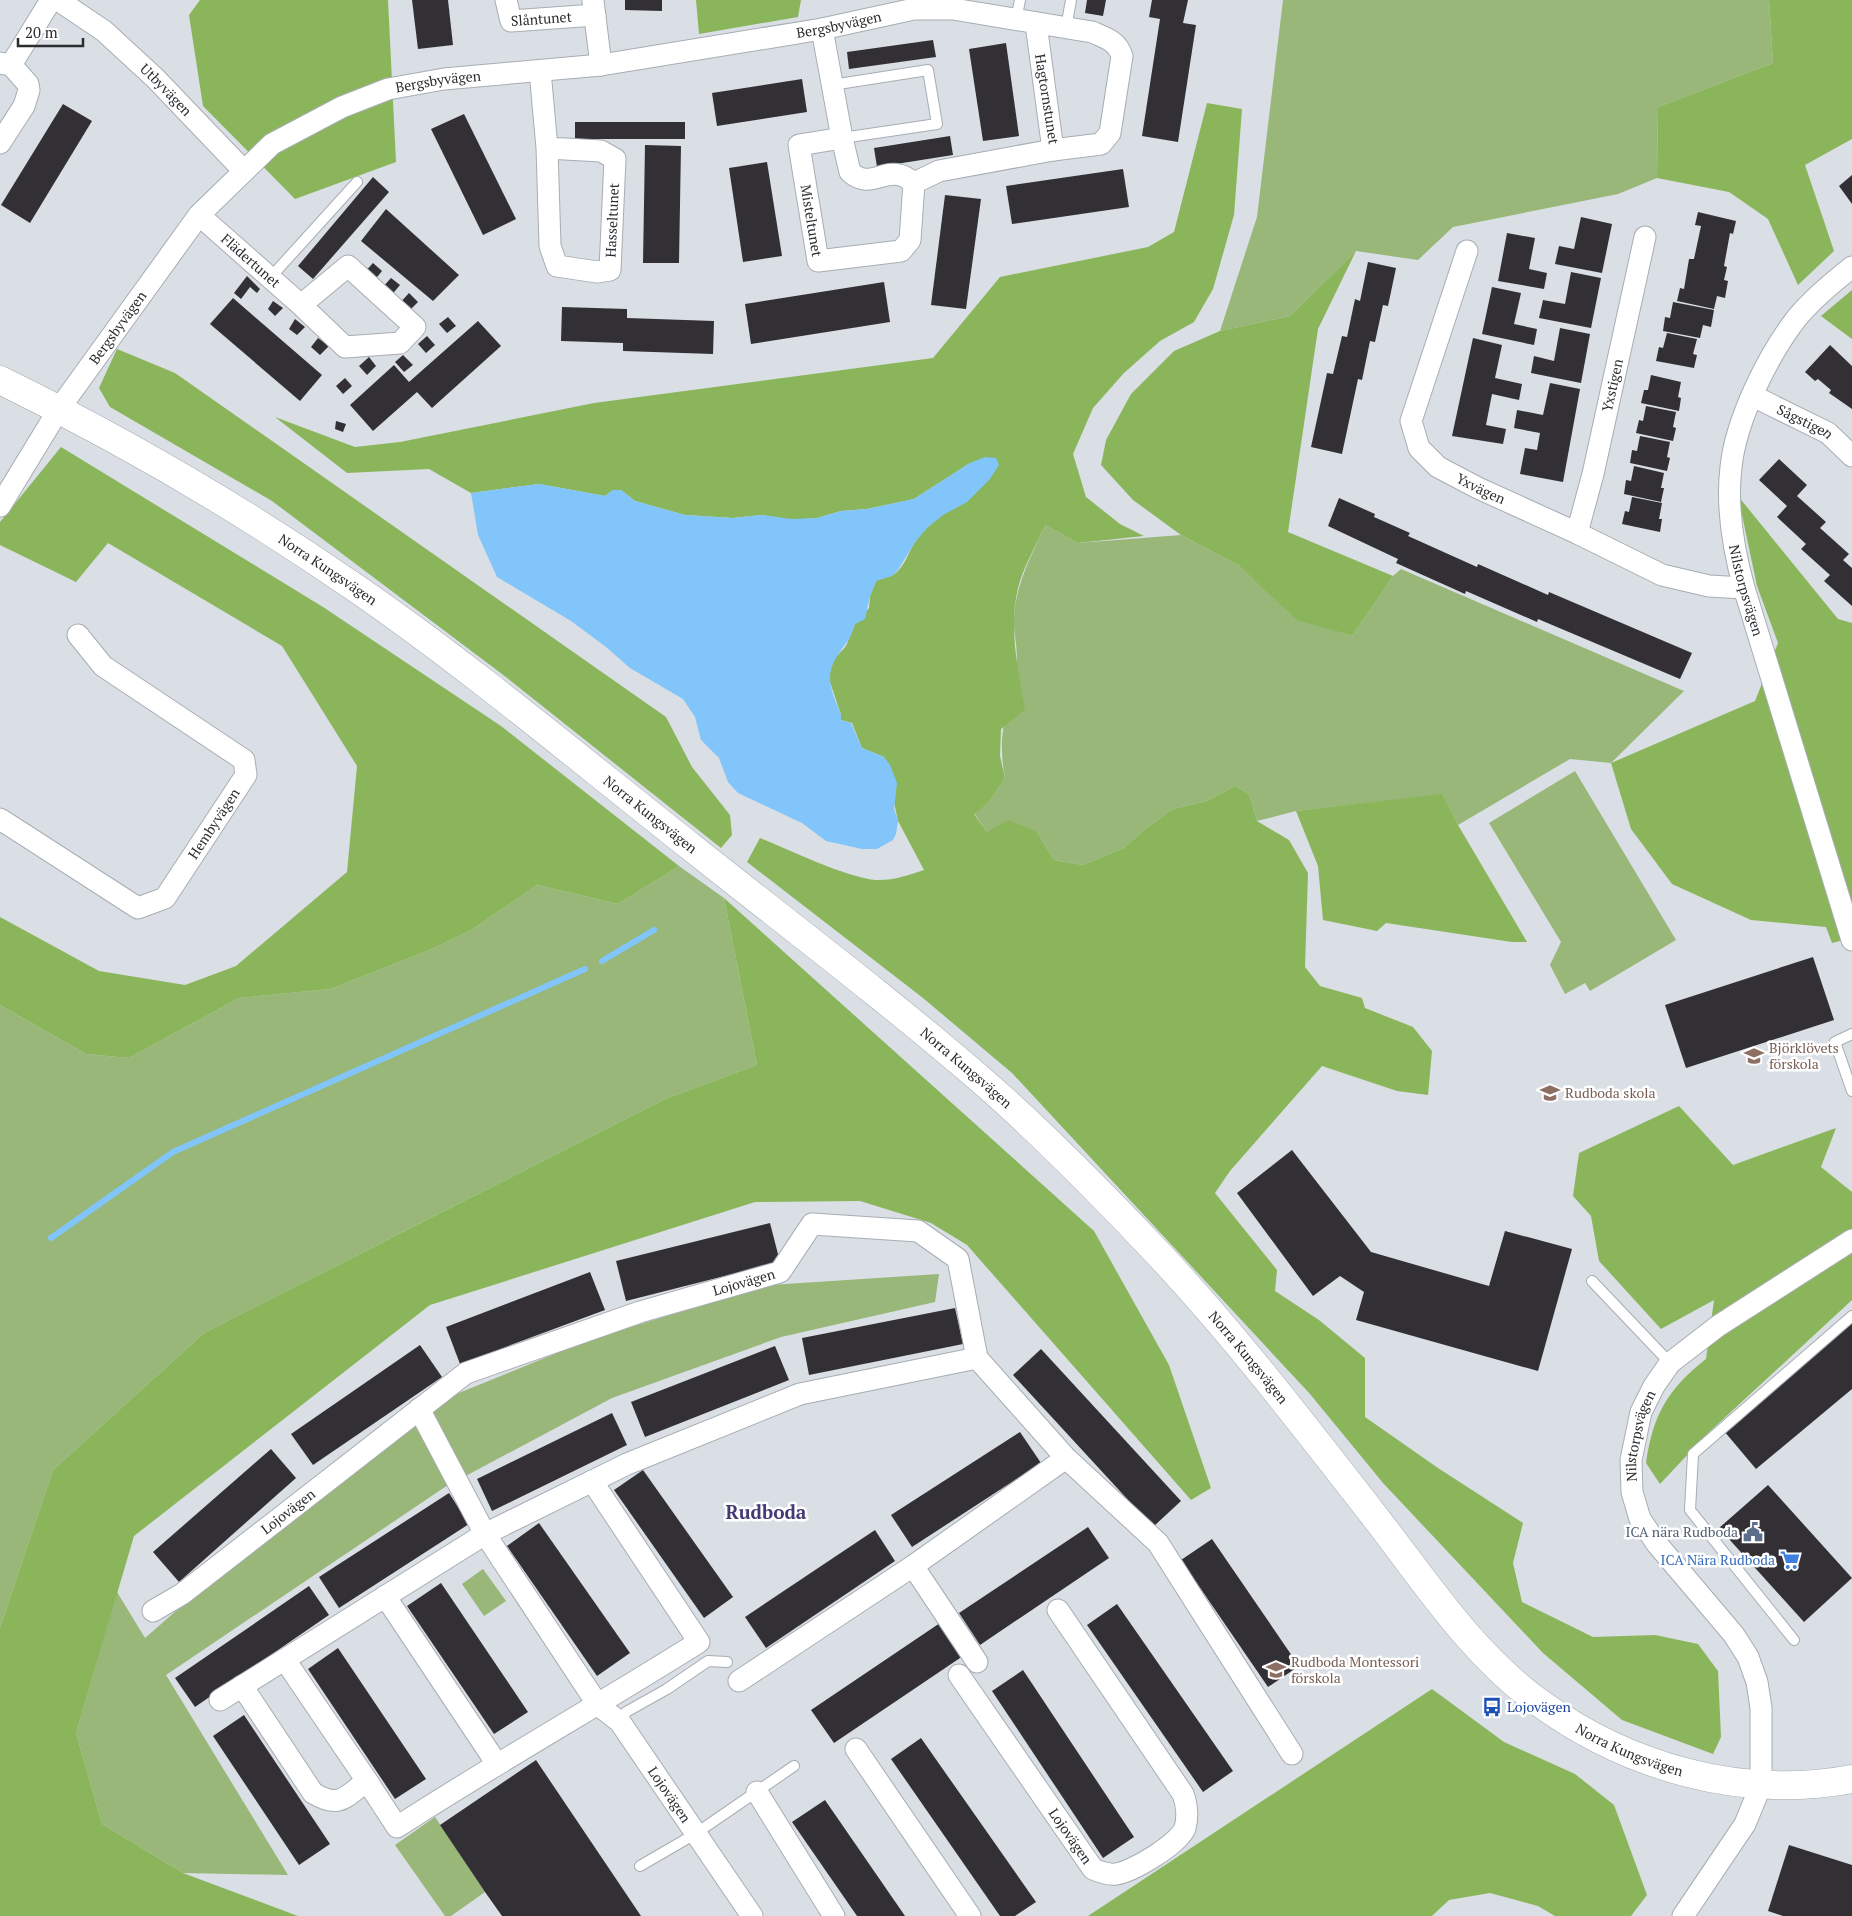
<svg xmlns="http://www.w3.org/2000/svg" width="1852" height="1916" viewBox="0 0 1852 1916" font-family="'PT Serif',serif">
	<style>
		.green { fill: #98b778 }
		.forest { fill: #8bb55b }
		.water { fill: #81c5fa }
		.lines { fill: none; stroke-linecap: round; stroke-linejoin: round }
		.stream { stroke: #81c5fa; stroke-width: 6 }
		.building { fill: #333035 }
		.lane-casing { stroke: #a7adb3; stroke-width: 12 }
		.street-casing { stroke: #a7adb3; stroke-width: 23 }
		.secondary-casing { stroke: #a7adb3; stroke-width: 29 }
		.lane { stroke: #fff; stroke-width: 10 }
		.street { stroke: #fff; stroke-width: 21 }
		.secondary { stroke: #fff; stroke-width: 28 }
		.labels { text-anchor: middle; stroke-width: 5; stroke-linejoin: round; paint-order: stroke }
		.street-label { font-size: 14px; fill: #2a2d2f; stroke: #fff }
		.education-label { font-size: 14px; fill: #785e54; stroke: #fff; text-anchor: start }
		.service-label { font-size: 14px; fill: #4e5e75; stroke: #fff; text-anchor: end }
		.shop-label { font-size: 14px; fill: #366cbe; stroke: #fff; text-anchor: end }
		.transit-label { font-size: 14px; fill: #164399; stroke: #fff; text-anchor: start }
		.district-label { font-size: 19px; font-weight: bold; fill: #433a76; stroke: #fff }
	</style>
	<rect width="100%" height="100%" fill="#d9dfe5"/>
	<g class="green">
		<polygon points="1283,0 1769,0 1773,63 1658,107 1657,178 1618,194 1453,227 1418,260 1356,251 1290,316 1220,331 1257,217"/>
		<path d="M1045,525L1078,543L1181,535L1238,565L1297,619L1352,636L1393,576L1401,569L1684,691L1611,763L1570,759L1458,825L1442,795L1296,811L1257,821L1249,794L1235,786L1207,801L1173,809L1145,829L1124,848L1083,865L1054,860L1037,832H987L974,813L989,802L1005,778C996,733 1009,708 1016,665C1019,650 1013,634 1014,619C1015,585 1032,555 1045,525Z"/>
		<polygon points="1575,771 1676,940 1590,991 1585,983 1565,994 1550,965 1561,942 1489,823"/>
		<polygon points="679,866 724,898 757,1065 665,1099 204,1333 53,1470 0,1628 0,1005 86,1054 129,1058 239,998 330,989 430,950 473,929 537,885 618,904"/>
		<polygon points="939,1274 935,1302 781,1337 612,1398 445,1487 166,1675 288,1875 183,1873 102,1824 76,1733 117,1592 145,1638 231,1563 449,1397 594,1338 770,1285"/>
		<polygon points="483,1569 506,1601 484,1616 462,1584"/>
		<polygon points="435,1817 485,1892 451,1916 445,1916 395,1845"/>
	</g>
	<g class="forest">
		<polygon points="200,0 388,0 396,162 295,199 203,106 189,15"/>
		<polygon points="696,0 801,0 798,17 699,34"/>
		<polygon points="1769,0 1852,0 1852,139 1805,165 1834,251 1798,285 1768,219 1729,192 1657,178 1658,107 1773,63"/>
		<path d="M1207,103L1242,109L1234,215L1213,289L1194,322L1160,341L1124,373L1093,408L1073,454L1086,497L1120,524L1144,536L1078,543L1045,525C1037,544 1026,562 1020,581C1007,623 1018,669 1025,710L1001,729L1000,756L1005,778L989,802L974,814L987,832L1008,820L1037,832L1054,860L1083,865L1124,848L1145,829L1173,809L1207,801L1235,786L1249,794L1257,821L1289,840L1308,873L1305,967L1320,986L1362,998L1365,1008L1413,1027L1432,1051L1428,1095L1397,1091L1322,1066L1230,1171L1215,1193L1277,1270L1275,1291L1319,1320L1365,1358V1417L1438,1468L1523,1523L1513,1563L1522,1602L1593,1637L1655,1635L1698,1644L1718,1671L1721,1737L1713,1754L1622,1720L1543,1653L1383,1483L1310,1394L1012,1073L923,998L747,862L760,838C790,850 845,877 875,880C892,881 909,875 924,870L898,821L884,757L862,748L852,723L841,720V715L829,679L831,668L835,658L846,646L855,624L869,608L870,596L876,581C883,577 891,577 897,572C906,563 909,551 915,542C927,524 948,509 967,502L970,463L914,499L867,509L841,511L817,518L792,520L762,515L732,518L685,515L635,501L621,490H613L605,496L539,484L471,493L429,469L347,473L275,417L355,447L400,442L594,403L933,358L1000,277L1148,247L1174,232Z"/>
		<polygon points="1356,251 1318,329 1288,532 1393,576 1352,636 1297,620 1238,565 1181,535 1133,500 1101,465 1106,440 1131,394 1174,351 1220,331 1290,316"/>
		<polygon points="1852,290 1852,339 1821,316"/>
		<polygon points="117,349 175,373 666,717 692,767 730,815 732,835 721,848 502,674 272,501 110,407 99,388"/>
		<polygon points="61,447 323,607 501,726 679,866 618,904 537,885 473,929 430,950 330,989 239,998 129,1058 86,1054 0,1005 0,917 99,971 185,985 236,966 347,872 357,766 282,646 108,543 76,582 0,545 0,522"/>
		<polygon points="1738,496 1838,619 1852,623 1852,938 1832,943 1826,927 1751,920 1672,884 1631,829 1611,763 1755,701 1778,643 1757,586"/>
		<polygon points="1442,794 1458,825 1527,942 1512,942 1386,923 1377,931 1323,920 1318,866 1296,811"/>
		<polygon points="724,898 1094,1231 1169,1365 1211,1488 1191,1500 967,1245 931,1223 860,1201 755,1202 430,1305 134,1536 76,1733 102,1824 183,1873 298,1916 0,1916 0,1628 53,1470 204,1333 665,1099 757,1065"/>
		<path d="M1679,1106L1733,1165L1836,1128L1821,1167L1852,1192V1300L1706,1435L1660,1484L1646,1463C1653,1414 1668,1389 1706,1359L1714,1300L1661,1329L1599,1261L1591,1216L1573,1196L1579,1153Z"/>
		<polygon points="1432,1689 1504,1742 1575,1774 1614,1805 1647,1895 1631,1916 1555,1916 1538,1906 1490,1893 1449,1900 1432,1916 1088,1916"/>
	</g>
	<path class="water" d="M985,457L996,458L999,465L990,479L967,502L943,515L928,527L915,542L898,570L892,576L876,581L870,596L865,619L855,624C849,643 845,643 836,658C823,677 834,696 841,715V720L851,723L862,748L884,757L890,765L897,783L894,809L898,821L896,834L893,840L877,849H862L826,841L802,823L738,793L728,782L719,758L701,740L695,717L683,699L630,668L606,647L571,621L497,577L478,535L471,493L539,484L605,496L613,490H621L635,501L685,515L732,518L762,515L792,519L817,518L841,511L867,509L914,499L970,463Z"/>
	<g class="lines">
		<g class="stream">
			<polyline points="602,961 654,930"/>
			<polyline points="51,1238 173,1152 585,969"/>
		</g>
	</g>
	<g class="building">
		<polygon points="412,0 448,0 453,45 418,49"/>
		<polygon points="625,0 662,0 662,11 625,10"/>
		<polygon points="1087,0 1106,0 1103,16 1085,13"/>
		<polygon points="1152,0 1188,0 1183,23 1196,25 1178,142 1142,136 1160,19 1149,17"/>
		<polygon points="933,40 936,57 849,69 847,52"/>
		<polygon points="1006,43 1019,136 983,141 969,49"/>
		<polygon points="802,79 807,112 717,126 712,93"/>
		<polygon points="63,104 92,121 30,223 1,205"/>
		<polygon points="464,114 516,219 483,235 431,129"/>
		<rect x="575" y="122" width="110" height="17"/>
		<polygon points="950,136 953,155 877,167 874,148"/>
		<polygon points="645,145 681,146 679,263 643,263"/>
		<polygon points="767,162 782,256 743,262 729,168"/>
		<polygon points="1123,169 1129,207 1012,224 1006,186"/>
		<polygon points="1852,175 1852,204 1839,186"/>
		<polygon points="373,177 389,192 313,279 298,266"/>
		<polygon points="945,195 981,199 966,309 931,305"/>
		<polygon points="386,209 459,275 433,301 361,241"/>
		<polygon points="1698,212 1736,221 1733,234 1730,233 1724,266 1727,267 1724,280 1728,281 1725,298 1717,296 1714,309 1677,301 1680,288 1684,289 1689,259 1694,259 1701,226 1695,225"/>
		<polygon points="1581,217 1612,224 1602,273 1555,264 1559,246 1574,249"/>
		<polygon points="1507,233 1535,238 1529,269 1547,273 1544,289 1498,281"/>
		<polygon points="1368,262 1396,268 1388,306 1383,305 1375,342 1370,341 1362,380 1358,379 1342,454 1311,447 1327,373 1333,374 1342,336 1347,337 1355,299 1360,301"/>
		<polygon points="373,263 382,271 373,282 363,274"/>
		<polygon points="1571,272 1601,278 1591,328 1539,318 1543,300 1565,304"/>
		<polygon points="247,276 260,289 257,293 250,287 241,299 234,293"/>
		<polygon points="391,278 400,285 390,297 381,289"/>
		<polygon points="884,282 890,322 751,344 745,304"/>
		<polygon points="1492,287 1521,293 1514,324 1537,329 1534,345 1482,334"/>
		<polygon points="409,293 418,302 407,313 398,305"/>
		<polygon points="233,298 322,375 300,401 210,324"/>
		<polygon points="273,301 283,308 275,316 268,309"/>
		<polygon points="1673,302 1714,310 1711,327 1703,325 1700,338 1663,331 1665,317 1670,318"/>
		<polygon points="562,307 627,309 627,318 714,321 713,354 623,351 623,343 561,341"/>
		<polygon points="448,317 456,326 447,333 439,324"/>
		<polygon points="295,319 305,327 297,335 289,329"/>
		<polygon points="478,321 501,346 432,408 417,392 373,431 350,405 394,365 409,382"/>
		<polygon points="1560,328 1590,334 1581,383 1531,373 1534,356 1554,361"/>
		<polygon points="1667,333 1697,339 1693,354 1697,355 1694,368 1656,361 1659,347 1663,348"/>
		<polygon points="427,336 435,345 426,353 418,344"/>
		<polygon points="318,338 329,346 320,355 311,347"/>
		<polygon points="1473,338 1502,345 1495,378 1522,384 1519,400 1492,394 1486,425 1506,429 1503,444 1452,436"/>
		<polygon points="1830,345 1852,366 1852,409 1829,393 1831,390 1818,379 1815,381 1805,372"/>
		<polygon points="403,355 413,365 404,372 395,362"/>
		<polygon points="369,357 376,366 367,375 359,366"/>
		<polygon points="1651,375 1681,382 1678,397 1681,398 1679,411 1641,403 1644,390 1648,390"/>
		<polygon points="345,378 352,386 343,394 336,386"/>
		<polygon points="1550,383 1580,389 1563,482 1520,474 1525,448 1537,450 1540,433 1514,428 1517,410 1543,415"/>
		<polygon points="1646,406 1676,412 1673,427 1676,428 1673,441 1636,433 1639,420 1643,421"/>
		<polygon points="336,421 346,424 343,432 335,429"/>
		<polygon points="1640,436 1670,442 1667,457 1670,458 1667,471 1630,463 1632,450 1637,451"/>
		<polygon points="1779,459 1807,485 1797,496 1826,522 1820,528 1849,554 1843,560 1852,568 1852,606 1824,581 1830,575 1801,549 1806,544 1777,517 1787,506 1759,480"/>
		<polygon points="1634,466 1664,473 1661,488 1664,488 1661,502 1624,494 1626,480 1631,481"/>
		<polygon points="1632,497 1662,503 1659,519 1662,519 1660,532 1622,524 1625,511 1629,512"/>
		<polygon points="1339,498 1375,514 1374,517 1410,533 1408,536 1477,567 1478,564 1548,595 1549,592 1692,653 1680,679 1538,619 1537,622 1466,591 1465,594 1396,563 1398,559 1328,526"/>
		<polygon points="1813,957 1834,1020 1686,1068 1665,1005"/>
		<polygon points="1292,1150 1371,1252 1489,1286 1505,1231 1572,1249 1538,1371 1356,1320 1364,1292 1340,1276 1313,1296 1237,1193"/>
		<polygon points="770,1223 780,1262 626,1301 616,1261"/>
		<polygon points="590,1272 605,1310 460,1364 446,1327"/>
		<polygon points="955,1308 963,1344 809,1375 802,1338"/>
		<polygon points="1852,1323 1852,1389 1756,1469 1724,1431"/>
		<polygon points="420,1345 442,1377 313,1465 291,1434"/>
		<polygon points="775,1346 789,1380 645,1437 631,1402"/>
		<polygon points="1041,1349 1181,1501 1153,1527 1013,1375"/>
		<polygon points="612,1413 627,1445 492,1511 477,1479"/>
		<polygon points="1020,1432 1041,1463 912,1547 891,1515"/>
		<polygon points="271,1449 296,1478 179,1582 153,1552"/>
		<polygon points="643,1470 733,1597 704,1618 614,1490"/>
		<polygon points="1768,1485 1852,1578 1804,1622 1719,1528"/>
		<polygon points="449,1493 469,1524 339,1608 319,1577"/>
		<polygon points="539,1523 630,1653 597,1676 507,1546"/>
		<polygon points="1088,1527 1109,1558 980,1645 959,1613"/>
		<polygon points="875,1530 895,1561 766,1648 745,1617"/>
		<polygon points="1212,1539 1299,1666 1268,1687 1181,1560"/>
		<polygon points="441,1583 528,1712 494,1734 407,1606"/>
		<polygon points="309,1586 329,1615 195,1707 175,1678"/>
		<polygon points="1117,1604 1233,1771 1203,1792 1087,1625"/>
		<polygon points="940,1623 963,1656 834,1743 811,1710"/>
		<polygon points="338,1648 426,1779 395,1799 308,1669"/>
		<polygon points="1023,1670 1134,1837 1103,1858 992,1691"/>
		<polygon points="244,1715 330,1844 299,1865 213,1736"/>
		<polygon points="921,1738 1036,1902 1015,1916 1000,1916 891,1759"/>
		<polygon points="536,1760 641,1916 502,1916 485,1892 440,1825"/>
		<polygon points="825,1800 905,1916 857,1916 792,1822"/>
		<polygon points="1789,1845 1852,1865 1852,1916 1783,1916 1768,1911"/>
	</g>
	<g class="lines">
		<defs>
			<g id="lane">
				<polyline points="1016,20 1020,0"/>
				<polyline points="1066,28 1071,0"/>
				<polyline points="832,85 928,70 937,124 842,138"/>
				<polyline points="270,278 357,182"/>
				<polyline points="1852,1034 1835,1042 1852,1091"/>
				<polyline points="1592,1281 1670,1363"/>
				<polyline points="1794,1640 1690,1510 1693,1454 1852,1316"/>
				<polyline points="620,1722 626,1712 667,1689 708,1661 727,1662"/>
				<polyline points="640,1866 695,1834 794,1766"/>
			</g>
			<g id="street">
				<path id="s1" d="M58,0L104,31L155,78L244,171"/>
				<path id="s2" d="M506,0L511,21L595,15"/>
				<polyline points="593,1 601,65"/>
				<path id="s3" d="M822,29L842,138L799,145L818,261L901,251L910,240L914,183C910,180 905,176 900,175C882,170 869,189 850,172L842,138"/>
				<polyline points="0,63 11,65 28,84 29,90 24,106 0,143"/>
				<polyline points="11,65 51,0"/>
				<path id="s4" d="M540,71L547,148L550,246L557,266L597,272L610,270L615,159L601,151L547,148"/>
				<polyline points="914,183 939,171 1053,150"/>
				<path id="s5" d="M199,215L301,305"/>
				<path id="s6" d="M1467,251L1411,421L1419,448L1438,467L1478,488L1577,533L1662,575L1709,586L1744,588"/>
				<polygon points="348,266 415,327 400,343 345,347 301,305"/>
				<path id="s7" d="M1852,267C1833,282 1811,300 1796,319C1767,357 1736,420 1731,467C1726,508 1733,548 1744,588L1852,940"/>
				<path id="s8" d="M1753,396L1828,433L1852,456"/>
				<path id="s9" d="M0,506L59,409L199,215L272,144L342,107L388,89L444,79L601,65L822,29L914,9H953L1092,32C1106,38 1117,41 1122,56L1110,133L1101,144L1053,150L1036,24"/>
				<path id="s10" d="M1577,533L1593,474L1645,237"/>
				<path id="s11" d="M0,819L138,908L165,898L246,775L244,760L103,666L78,635"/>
				<path id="s12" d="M419,1409L485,1534L598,1705L620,1722L752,1916"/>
				<polyline points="913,1566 977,1662"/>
				<polyline points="385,1596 497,1764"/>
				<path id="s13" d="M153,1611L182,1594L466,1373L640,1312L780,1272L812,1224L918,1231L958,1259L977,1358L1066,1458L1158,1543L1292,1754"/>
				<polyline points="285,1660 367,1781"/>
				<path id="s14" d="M959,1675L1093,1869C1100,1872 1108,1875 1116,1874C1132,1872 1179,1844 1185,1828C1188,1818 1187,1804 1183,1794L1058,1610"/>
				<polyline points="739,1681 913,1566 1066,1458"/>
				<path d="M242,1686L313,1793C340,1809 345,1797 367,1781L397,1827C496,1763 599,1705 699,1642L592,1481"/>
				<polyline points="220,1700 485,1534 627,1464 800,1394 977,1358"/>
				<polyline points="856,1749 970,1916"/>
				<polyline points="757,1792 834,1916"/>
				<path id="s15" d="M1683,1916L1745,1824L1761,1785V1708L1757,1682L1748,1657L1734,1635L1657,1544L1640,1519L1632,1492L1631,1460L1641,1412L1654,1386L1670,1363L1718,1326L1852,1240"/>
			</g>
			<g id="secondary">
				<path id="s16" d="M0,380C125,441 246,512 360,591C475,671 582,761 691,847C788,924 886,998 980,1079C1040,1131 1096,1188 1151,1246C1230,1329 1301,1422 1372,1513C1423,1578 1469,1651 1537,1701C1627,1767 1741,1800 1852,1779"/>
			</g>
		</defs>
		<use href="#lane" class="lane-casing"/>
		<use href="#street" class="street-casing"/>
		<use href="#secondary" class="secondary-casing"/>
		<use href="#lane" class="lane"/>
		<use href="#street" class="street"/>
		<use href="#secondary" class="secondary"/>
	</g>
	<defs>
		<symbol id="school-bare" viewBox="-9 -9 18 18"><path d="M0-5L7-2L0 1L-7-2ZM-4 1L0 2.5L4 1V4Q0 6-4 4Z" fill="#8d6e63" stroke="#fff" stroke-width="2.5" paint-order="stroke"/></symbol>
		<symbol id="civic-bare" viewBox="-9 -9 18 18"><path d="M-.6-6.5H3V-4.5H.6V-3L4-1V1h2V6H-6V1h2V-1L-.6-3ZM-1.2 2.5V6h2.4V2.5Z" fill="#5c6f8a" stroke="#fff" stroke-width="2.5" paint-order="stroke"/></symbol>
		<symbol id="supermarket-bare" viewBox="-9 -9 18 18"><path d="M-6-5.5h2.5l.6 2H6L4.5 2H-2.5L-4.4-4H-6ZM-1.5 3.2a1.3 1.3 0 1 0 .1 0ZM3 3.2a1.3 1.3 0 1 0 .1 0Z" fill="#3f7fe0" stroke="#fff" stroke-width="2.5" paint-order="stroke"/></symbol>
		<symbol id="bus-bare" viewBox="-9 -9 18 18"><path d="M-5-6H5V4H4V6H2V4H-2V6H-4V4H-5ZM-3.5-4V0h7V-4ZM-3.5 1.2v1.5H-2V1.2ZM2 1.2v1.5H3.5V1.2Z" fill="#1a4fb4" stroke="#fff" stroke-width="2.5" paint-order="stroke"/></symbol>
	</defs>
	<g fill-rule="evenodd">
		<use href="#school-bare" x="1740" y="1042" width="28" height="28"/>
		<use href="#school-bare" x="1536" y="1079" width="28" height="28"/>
		<use href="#civic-bare" x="1739" y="1518" width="28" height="28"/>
		<use href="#supermarket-bare" x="1776" y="1546" width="28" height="28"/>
		<use href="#school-bare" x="1262" y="1656" width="28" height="28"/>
		<use href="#bus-bare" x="1478" y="1693" width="28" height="28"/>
	</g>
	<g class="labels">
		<g class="street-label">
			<text dy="5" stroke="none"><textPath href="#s2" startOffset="52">Slåntunet</textPath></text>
			<text dy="5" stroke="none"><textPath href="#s9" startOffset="1039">Bergsbyvägen</textPath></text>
			<text dy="5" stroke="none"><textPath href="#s9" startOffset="634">Bergsbyvägen</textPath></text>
			<text dy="5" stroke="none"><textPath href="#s1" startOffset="141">Utbyvägen</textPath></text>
			<text transform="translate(1047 99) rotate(81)" y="5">Hagtornstunet</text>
			<text dy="5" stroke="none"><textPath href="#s3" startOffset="231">Misteltunet</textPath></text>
			<text dy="5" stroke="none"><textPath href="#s4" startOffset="300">Hasseltunet</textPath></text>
			<text dy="5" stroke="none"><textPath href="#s5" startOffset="69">Flädertunet</textPath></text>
			<text dy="5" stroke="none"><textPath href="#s9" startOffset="214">Bergsbyvägen</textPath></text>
			<text dy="5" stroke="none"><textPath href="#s10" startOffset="152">Yxstigen</textPath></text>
			<text dy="5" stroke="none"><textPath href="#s8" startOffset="58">Sågstigen</textPath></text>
			<text dy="5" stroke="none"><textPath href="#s6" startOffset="282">Yxvägen</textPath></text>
			<text dy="5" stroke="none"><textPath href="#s16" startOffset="379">Norra Kungsvägen</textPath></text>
			<text dy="5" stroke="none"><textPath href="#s7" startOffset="365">Nilstorpsvägen</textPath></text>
			<text dy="5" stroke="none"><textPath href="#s16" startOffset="784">Norra Kungsvägen</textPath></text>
			<text dy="5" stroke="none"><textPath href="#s11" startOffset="282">Hembyvägen</textPath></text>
			<text dy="5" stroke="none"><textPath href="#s16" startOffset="1189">Norra Kungsvägen</textPath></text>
			<text dy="5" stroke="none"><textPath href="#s13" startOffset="686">Lojovägen</textPath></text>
			<text dy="5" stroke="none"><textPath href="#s16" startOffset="1594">Norra Kungsvägen</textPath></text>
			<text dy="5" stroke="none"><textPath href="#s15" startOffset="544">Nilstorpsvägen</textPath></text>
			<text dy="5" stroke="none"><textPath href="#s13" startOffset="168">Lojovägen</textPath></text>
			<text dy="5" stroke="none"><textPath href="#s16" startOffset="2149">Norra Kungsvägen</textPath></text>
			<text dy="5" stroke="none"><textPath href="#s12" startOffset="462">Lojovägen</textPath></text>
			<text dy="5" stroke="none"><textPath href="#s14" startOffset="196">Lojovägen</textPath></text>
		</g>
		<g class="education-label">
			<text x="1769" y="1053">Björklövets<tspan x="1769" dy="16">förskola</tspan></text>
			<text x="1565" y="1098">Rudboda skola</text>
			<text x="1291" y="1667">Rudboda Montessori<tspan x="1291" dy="16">förskola</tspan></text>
		</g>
		<g class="service-label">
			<text x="1738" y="1537">ICA nära Rudboda</text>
		</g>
		<g class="shop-label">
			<text x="1775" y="1565">ICA Nära Rudboda</text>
		</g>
		<g class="transit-label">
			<text x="1507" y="1712">Lojovägen</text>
		</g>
		<g class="district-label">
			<text x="766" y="1519">Rudboda</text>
		</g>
	</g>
	<path d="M18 38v8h65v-8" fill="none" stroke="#2a2d2f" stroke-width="2.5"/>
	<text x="25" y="38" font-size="15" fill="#2a2d2f" stroke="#ffffff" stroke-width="4" paint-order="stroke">20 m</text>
</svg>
